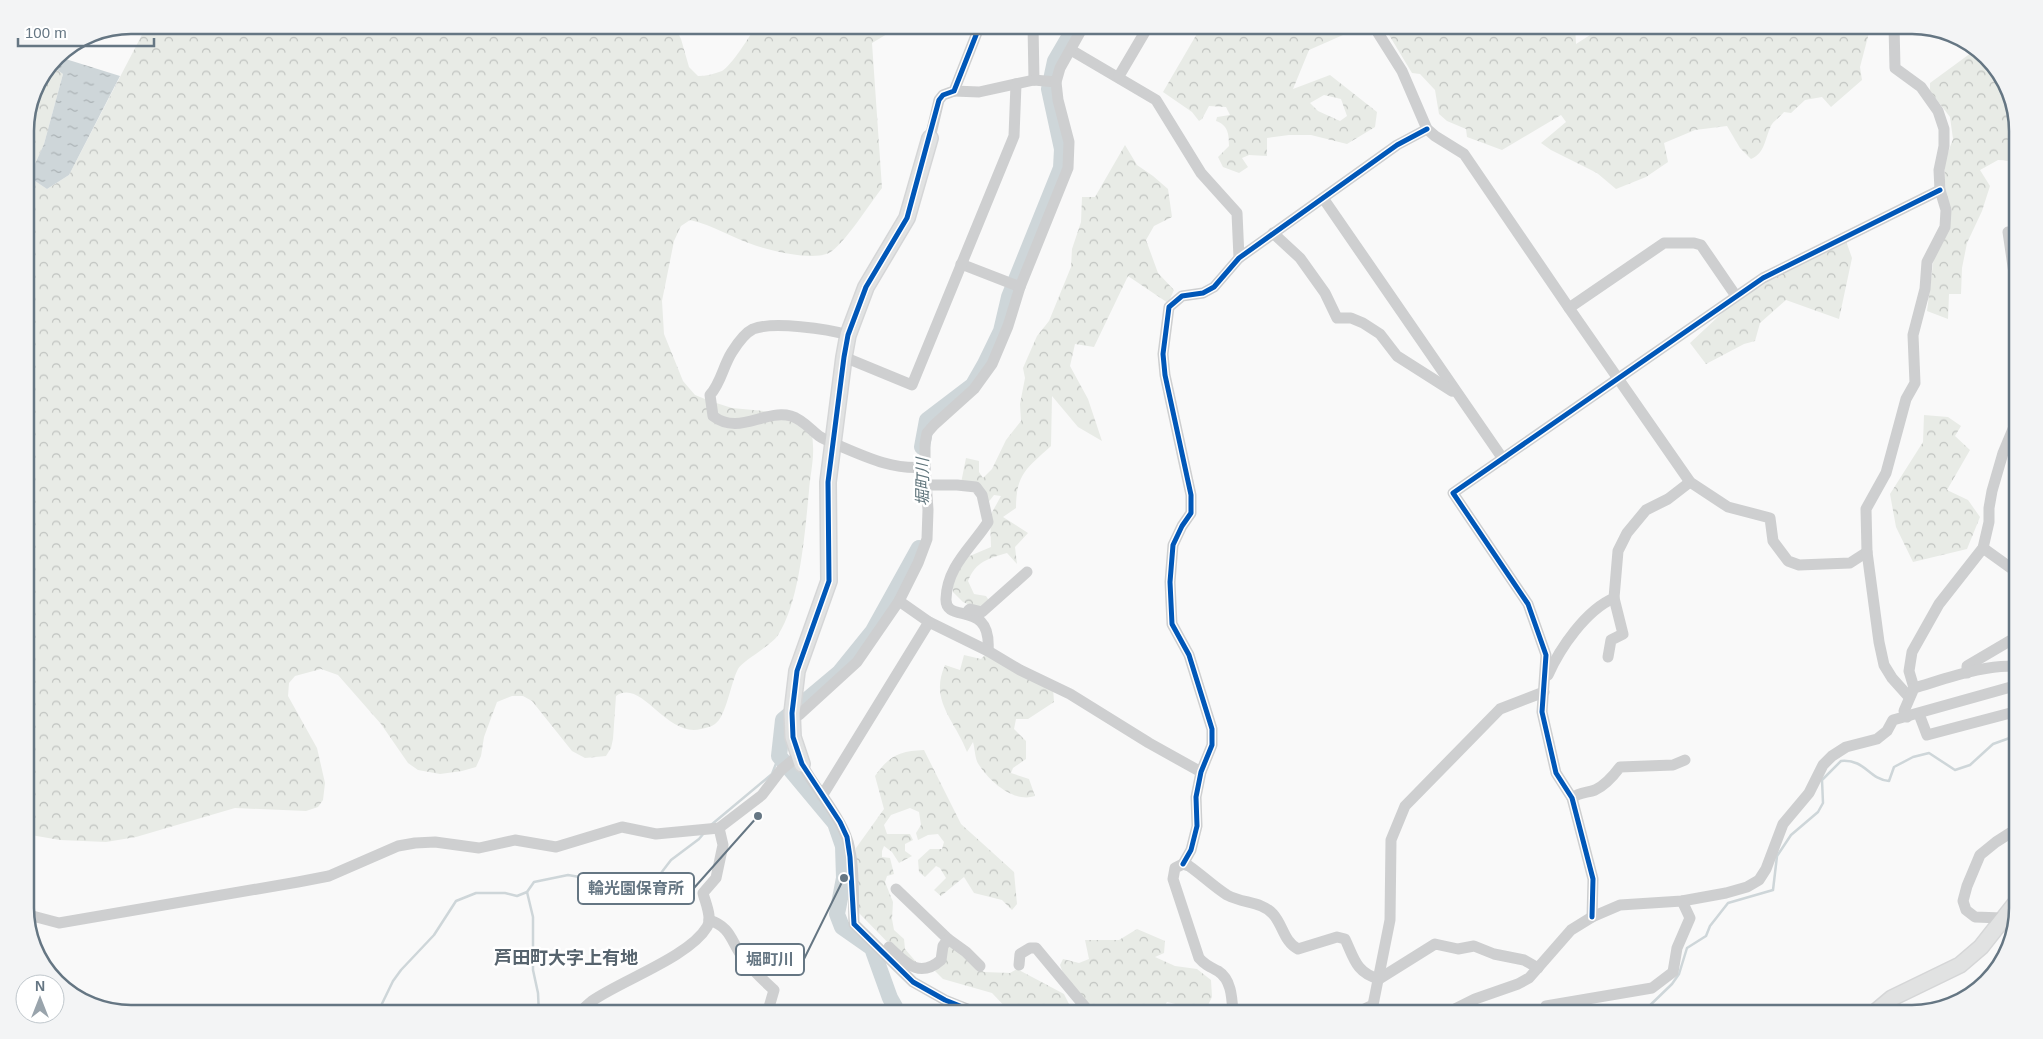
<svg xmlns="http://www.w3.org/2000/svg" width="2043" height="1039" viewBox="0 0 2043 1039" font-family="Helvetica,'Noto Sans JP',sans-serif">
	<style>
		.forest { fill: url(#forest-crowns); fill-rule: evenodd }
		.water { fill: url(#water-ripples) }
		.lines { fill: none; stroke-linecap: round; stroke-linejoin: round }
		.stream { stroke: #ced6d9; stroke-width: 2.5 }
		.river { stroke: #ced6d9; stroke-width: 16 }
		.secondary-casing { stroke: #d5d6d7; stroke-width: 18 }
		.street { stroke: #cecfd0; stroke-width: 11 }
		.secondary { stroke: #e1e2e2; stroke-width: 15 }
		.cycleway-casing { stroke: #fff; stroke-width: 8 }
		.cycleway { stroke: #0057b8; stroke-width: 5 }
		.labels { text-anchor: middle; stroke-width: 5; stroke-linejoin: round; paint-order: stroke }
		.water-label { font-size: 16px; font-style: italic; fill: #60757c; stroke: #fff }
		.quarter-label { font-size: 18px; font-weight: bold; fill: #57646e; stroke: #fff }
		.rim { fill: none; stroke: #657683; stroke-width: 2.5 }
		.leader { fill: none; stroke: #657683; stroke-width: 2 }
		.callout-dot { fill: #657683; stroke: #fff; stroke-width: 2 }
		.callout { fill: #fff; stroke: #657683; stroke-width: 2 }
		.callout-label { font-size: 16px; text-anchor: middle; font-weight: bold; fill: #657683 }
	</style>
	<defs>
		<pattern id="forest-crowns" width="20" height="18" patternUnits="userSpaceOnUse" patternTransform="scale(1.25)"><rect width="20" height="18" fill="#e8ebe6"/><path d="M2 6a3 3 0 1 1 6 0M12 15a3 3 0 1 1 6 0" fill="none" stroke="#c0c3c0"/></pattern>
		<pattern id="water-ripples" width="26" height="14" patternUnits="userSpaceOnUse" patternTransform="scale(1.25)"><rect width="26" height="14" fill="#ced6d9"/><path d="M2 4q2-2 4 0t4 0M15 11q2-2 4 0t4 0" fill="none" stroke="#abb2b5"/></pattern>
	</defs>
	<rect width="100%" height="100%" fill="#f9f9f9"/>
	<g class="forest">
		<path d="M147,25H674L681,39L689,67L698,76C706,76 714,74 722,71C731,66 751,35 756,25H902L872,43L882,188C871,202 843,246 829,253C812,261 771,251 754,245C732,238 713,225 690,220L681,226L674,241L662,301L664,334L683,381L695,395L710,401L732,408L794,414L809,423C811,430 813,438 813,446C814,460 810,476 809,491C805,531 800,602 778,635C771,646 742,661 738,669C731,682 726,717 715,724C711,727 705,728 701,729C666,738 642,678 616,696L613,739L611,748L606,756L585,758L572,751L532,701L523,696H512L497,702L484,737L481,756L476,767L462,771L440,774L418,770L408,763L381,724L338,675L321,669L295,676L289,683L288,696L317,748L325,783L323,800L318,807L306,811L235,808L136,837L106,842L60,840L25,834V124L36,84L50,65L63,74L44,144L29,177L47,189L69,175Z"/>
		<path d="M1202,25H1360L1363,29L1343,35L1309,50L1293,89L1330,75L1377,112L1375,127L1347,144L1311,135H1289L1267,138V156L1249,155L1242,158L1248,167L1239,173L1223,167L1218,157L1229,146C1229,134 1228,125 1216,121L1217,117L1230,115L1226,107L1209,106L1202,119L1199,121L1192,112L1163,92ZM1324,95L1341,99L1347,116L1340,121L1318,111L1310,103Z"/>
		<path d="M1383,25H1575L1576,44L1590,35L1592,25H1859L1870,29L1860,67L1862,80L1831,107L1822,97L1805,100L1791,113L1784,112C1781,116 1775,120 1772,124C1765,136 1766,153 1751,159L1740,148L1727,126L1695,130L1664,143L1668,162L1646,177L1616,189L1597,173L1551,150L1541,143L1566,122L1561,115L1502,150L1467,137L1466,129L1447,121L1439,114L1435,90L1420,74L1412,73Z"/>
		<polygon points="1975,50 2000,72 2018,124 2018,161 1998,160 1980,170 1990,186 1982,211 1967,243 1962,268 1961,294 1949,294 1948,319 1927,311 1934,256 1948,232 1944,163 1953,139 1950,117 1930,91 1930,83"/>
		<path d="M1125,145L1137,165L1153,176L1168,189L1172,217L1154,226L1146,240L1158,273L1174,290L1168,303L1128,276L1094,347L1075,344L1070,366L1088,399L1102,441L1078,427L1052,396L1051,446C1027,468 1016,474 1016,508L1003,517L1028,533L1015,547L1017,564L1007,553C988,559 976,561 968,581L974,594L986,596L990,602L979,609L963,602L953,592V579L965,558L991,547L990,516L1001,496L994,495L987,504L985,492L961,483L966,458L979,461V472L983,478L992,469L1006,440L1021,421L1020,404L1025,378L1023,368L1037,336L1049,321L1071,267L1072,249L1081,222L1082,197H1095Z"/>
		<polygon points="1846,241 1852,258 1839,319 1786,300 1760,323 1755,341 1744,344 1706,364 1690,343 1736,300 1781,273"/>
		<polygon points="1924,415 1948,417 1961,426 1955,436 1970,450 1947,490 1968,500 1980,517 1967,549 1913,562 1896,527 1890,494 1923,442"/>
		<path d="M964,655L981,659L985,655L1053,688L1054,702L1028,719H1016L1014,729L1026,741V759L1013,768L1011,773L1029,779L1035,796C1014,803 990,782 979,765C975,760 975,749 973,742L967,752C955,720 929,701 945,665L960,670Z"/>
		<path d="M924,750L961,824L1014,872L1017,904L1012,910L1002,900L974,893L964,877L941,896L934,890L946,878L940,868L936,866L925,877L919,872L918,860L930,849H942L944,842L938,834L928,835L918,840L916,833L921,825L919,812L910,808L891,815L884,825L887,834H910L913,840L905,844V851L912,856L899,863L892,852L884,846L882,851V857L890,858L894,874L887,876L885,882L893,902L892,919L894,930L904,939L905,949L917,963L898,953L859,913L856,876V848L884,809L875,776C889,756 899,751 924,750Z"/>
		<polygon points="1137,929 1165,941 1164,953 1155,957 1175,966 1197,969 1211,980 1212,997 1205,1011 1167,1002 1160,1013 1162,1014 1096,1014 1065,978 1060,965 1063,959 1079,963 1089,959 1085,940 1119,940"/>
		<polygon points="947,946 960,950 975,966 984,972 1010,973 1017,969 1064,994 1070,1006 1081,1009 1086,1014 1012,1014 992,993 943,979 935,971 945,960"/>
	</g>
	<polygon class="water" points="56,56 120,76 69,175 47,189 29,177 44,144 63,74 50,65"/>
	<g class="lines">
		<g class="stream">
			<polyline points="711,825 772,774 779,756"/>
			<polyline points="527,892 533,917 533,970 538,993 539,1014"/>
			<polyline points="377,1014 393,981 401,970 434,935 456,901 476,893 505,893 517,896 527,892 534,882 568,875 614,883 640,885 658,877 671,860 699,839 704,833"/>
			<path d="M1641,1014L1672,984L1679,974L1687,948L1706,936L1710,926L1728,903L1773,890L1777,856L1791,835L1818,812L1823,803L1822,780L1841,761C1866,759 1868,779 1889,781L1894,767L1913,757L1929,753L1955,770L1970,765L1993,744L2018,735"/>
		</g>
		<g class="river">
			<polyline points="922,447 927,420 973,385 985,364 1001,331 1009,297 1061,168 1062,149 1049,89 1055,61 1076,25"/>
			<polyline points="899,1014 890,998 872,948 842,927 837,914 844,878 843,846 835,823 779,756 783,720 839,673 873,631 919,548"/>
		</g>
		<defs>
			<g id="secondary">
				<polyline points="802,764 793,737 792,713 795,688 797,671 829,581 828,482 844,357 848,335 866,287 907,218 930,138"/>
				<polyline points="1873,1014 1892,998 1960,965 1981,947 2018,900"/>
			</g>
		</defs>
		<use href="#secondary" class="secondary-casing"/>
		<g class="street">
			<polyline points="1033,25 1034,80"/>
			<polyline points="1373,25 1402,71 1427,129 1435,136 1464,154 1569,308 1690,482 1728,507 1770,518 1773,541 1788,561 1799,565 1850,563 1867,552"/>
			<polyline points="1894,25 1895,68 1921,87 1938,111 1944,129 1944,146 1939,170 1940,190 1946,210 1945,227 1927,262 1925,289 1913,335 1915,383 1906,399 1886,473 1866,509 1867,552 1879,642 1884,665 1892,678 1909,697"/>
			<polyline points="1071,50 1156,100 1201,173 1237,213 1239,258"/>
			<polyline points="1119,76 1149,25"/>
			<polyline points="954,91 979,92 1034,80 1056,82"/>
			<polyline points="930,138 939,100 943,95 954,91 980,25"/>
			<polyline points="1323,198 1503,459"/>
			<polyline points="2008,232 2018,301"/>
			<polyline points="1273,233 1300,258 1325,293 1337,318 1351,318 1363,323 1380,334 1397,356 1452,391 1454,389"/>
			<polyline points="961,264 1020,287"/>
			<polyline points="1569,308 1664,243 1694,243 1701,245 1736,296"/>
			<path d="M848,335C828,329 773,321 753,329C745,333 737,344 732,352C723,366 721,383 710,395L713,416C739,436 764,409 791,416C802,419 810,429 819,436C825,440 833,443 840,446C868,458 894,470 925,467"/>
			<polyline points="844,357 912,385 1014,136 1016,84"/>
			<path d="M926,485H957L976,487L982,495L988,522C972,547 947,566 946,599C945,625 992,598 988,651"/>
			<polyline points="1983,548 2015,571 2018,577"/>
			<polyline points="899,601 929,622 988,651 1020,670 1070,694 1149,743 1201,772"/>
			<polyline points="968,611 970,609 982,612 1027,572"/>
			<polyline points="1608,657 1611,640 1623,634 1614,598"/>
			<polyline points="1967,673 1967,666 2018,636"/>
			<path d="M1548,675C1560,648 1586,610 1614,598L1618,551L1627,533L1646,510L1668,499L1690,482"/>
			<polyline points="1914,688 1909,671 1912,652 1939,604 1983,548 1989,522 1989,508 1992,491 2003,453 2018,417"/>
			<polyline points="792,713 799,715 857,662 899,601 918,563 927,539 928,510 925,467 925,444 927,433 934,425 974,389 992,364 1008,326 1020,287 1068,168 1069,142 1058,100 1056,82 1060,68 1084,25"/>
			<polyline points="1919,714 1927,735 2018,711"/>
			<path d="M1907,717L1904,711L1914,688C1942,680 1991,662 2018,667"/>
			<path d="M802,764C815,789 836,810 846,836C855,858 853,899 854,924L913,982L945,1000L980,1014"/>
			<polyline points="822,796 929,622"/>
			<path d="M1572,798C1580,792 1587,793 1595,790C1606,785 1614,775 1620,767L1673,765L1685,760"/>
			<polyline points="1183,864 1191,850 1197,826 1196,797 1201,772 1212,745 1212,729 1189,655 1172,624 1170,582 1173,545 1182,526 1191,513 1191,495 1165,375 1163,354 1169,307 1182,296 1203,293 1214,287 1239,258 1397,145 1427,129"/>
			<polyline points="896,889 948,939 966,952 980,966"/>
			<polyline points="25,914 59,923 298,882 329,876 398,846 415,843 435,842 479,848 515,840 556,847 622,827 656,834 719,828 762,795 781,770 799,755"/>
			<polyline points="1592,917 1593,879 1572,798 1556,773 1542,712 1546,655 1528,604 1453,493 1763,278 1940,190"/>
			<polyline points="2002,918 1975,917 1966,910 1963,901 1967,886 1980,855 1996,842 2018,828"/>
			<path d="M709,920C732,927 731,943 744,959C753,971 763,980 774,990L767,1014"/>
			<path d="M889,947C906,963 919,979 941,960L943,946L948,939"/>
			<polyline points="1019,965 1020,954 1030,948 1036,948 1091,1014"/>
			<path d="M578,1014C582,1010 587,1005 592,1001C622,980 689,957 707,927C713,918 705,902 703,893L716,878L723,845L719,828"/>
			<path d="M1233,1014C1232,999 1232,980 1218,971C1210,967 1205,965 1199,958L1173,879L1175,868L1183,864L1189,866C1202,875 1214,887 1227,895C1244,904 1261,901 1273,914C1283,925 1284,942 1298,949L1337,937L1345,939C1354,958 1356,973 1379,979L1435,944L1458,949L1474,946L1494,954L1524,960L1538,968"/>
			<polyline points="1354,1014 1373,1005 1390,920 1391,840 1405,806 1500,709 1544,692"/>
			<polyline points="1445,1014 1475,999 1518,984 1529,978 1571,930 1592,917 1620,905 1682,901 1726,893 1747,887 1759,880 1766,869 1783,824 1809,793 1823,765 1832,756 1846,747 1877,739 1887,731 1893,720 2018,685"/>
			<polyline points="1544,1014 1546,1006 1652,988 1673,972 1677,948 1690,918 1682,901"/>
		</g>
		<use href="#secondary" class="secondary"/>
		<defs>
			<g id="cycleway">
				<polyline points="1183,864 1191,850 1197,826 1196,797 1201,772 1212,745 1212,729 1189,655 1172,624 1170,582 1173,545 1182,526 1191,513 1191,495 1165,375 1163,354 1169,307 1182,296 1203,293 1214,287 1239,258 1397,145 1427,129"/>
				<polyline points="1592,917 1593,879 1572,798 1556,773 1542,712 1546,655 1528,604 1453,493 1763,278 1940,190"/>
				<polyline points="980,1014 945,1000 913,982 854,924 850,857 847,837 840,822 802,764 793,737 792,713 795,688 797,671 829,581 828,482 844,357 848,335 866,287 907,218 939,100 943,95 954,91 980,25"/>
			</g>
		</defs>
		<use href="#cycleway" class="cycleway-casing"/>
		<use href="#cycleway" class="cycleway"/>
	</g>
	<g class="labels">
		<g class="water-label">
			<text transform="translate(922 482) rotate(-90)" y="6">堀町川</text>
		</g>
		<g class="quarter-label">
			<text x="566" y="964">芦田町大字上有地</text>
		</g>
	</g>
	<path d="M0 0H2043V1039H0ZM131 34H1912A97 97 0 0 1 2009 131V908A97 97 0 0 1 1912 1005H131A97 97 0 0 1 34 908V131A97 97 0 0 1 131 34Z" fill="#f3f4f5" fill-rule="evenodd"/>
	<path class="rim" d="M131 34H1912A97 97 0 0 1 2009 131V908A97 97 0 0 1 1912 1005H131A97 97 0 0 1 34 908V131A97 97 0 0 1 131 34Z"/>
	<path class="leader" d="M758 816L694 888M844 878L804 959"/>
	<g class="callout-dot">
		<circle cx="758" cy="816" r="5"/>
		<circle cx="844" cy="878" r="5"/>
	</g>
	<g class="callout">
		<rect x="578" y="873" width="116" height="31" rx="5"/>
		<rect x="736" y="944" width="68" height="31" rx="5"/>
	</g>
	<g class="callout-label">
		<text x="636" y="894">輪光園保育所</text>
		<text x="770" y="965">堀町川</text>
	</g>
	<g transform="translate(40 999)"><circle r="24" fill="#ffffff" stroke="#c1c8cd"/>
	<path d="M0-4L9 19L0 12L-9 19Z" fill="#99a4ac"/>
	<text y="-8" font-size="14" font-weight="bold" text-anchor="middle" fill="#657683">N</text>
	</g>
	<path d="M18 38v8h136v-8" fill="none" stroke="#657683" stroke-width="2.5"/>
	<text x="25" y="38" font-size="15" fill="#657683" stroke="#ffffff" stroke-width="4" paint-order="stroke">100 m</text>
</svg>
